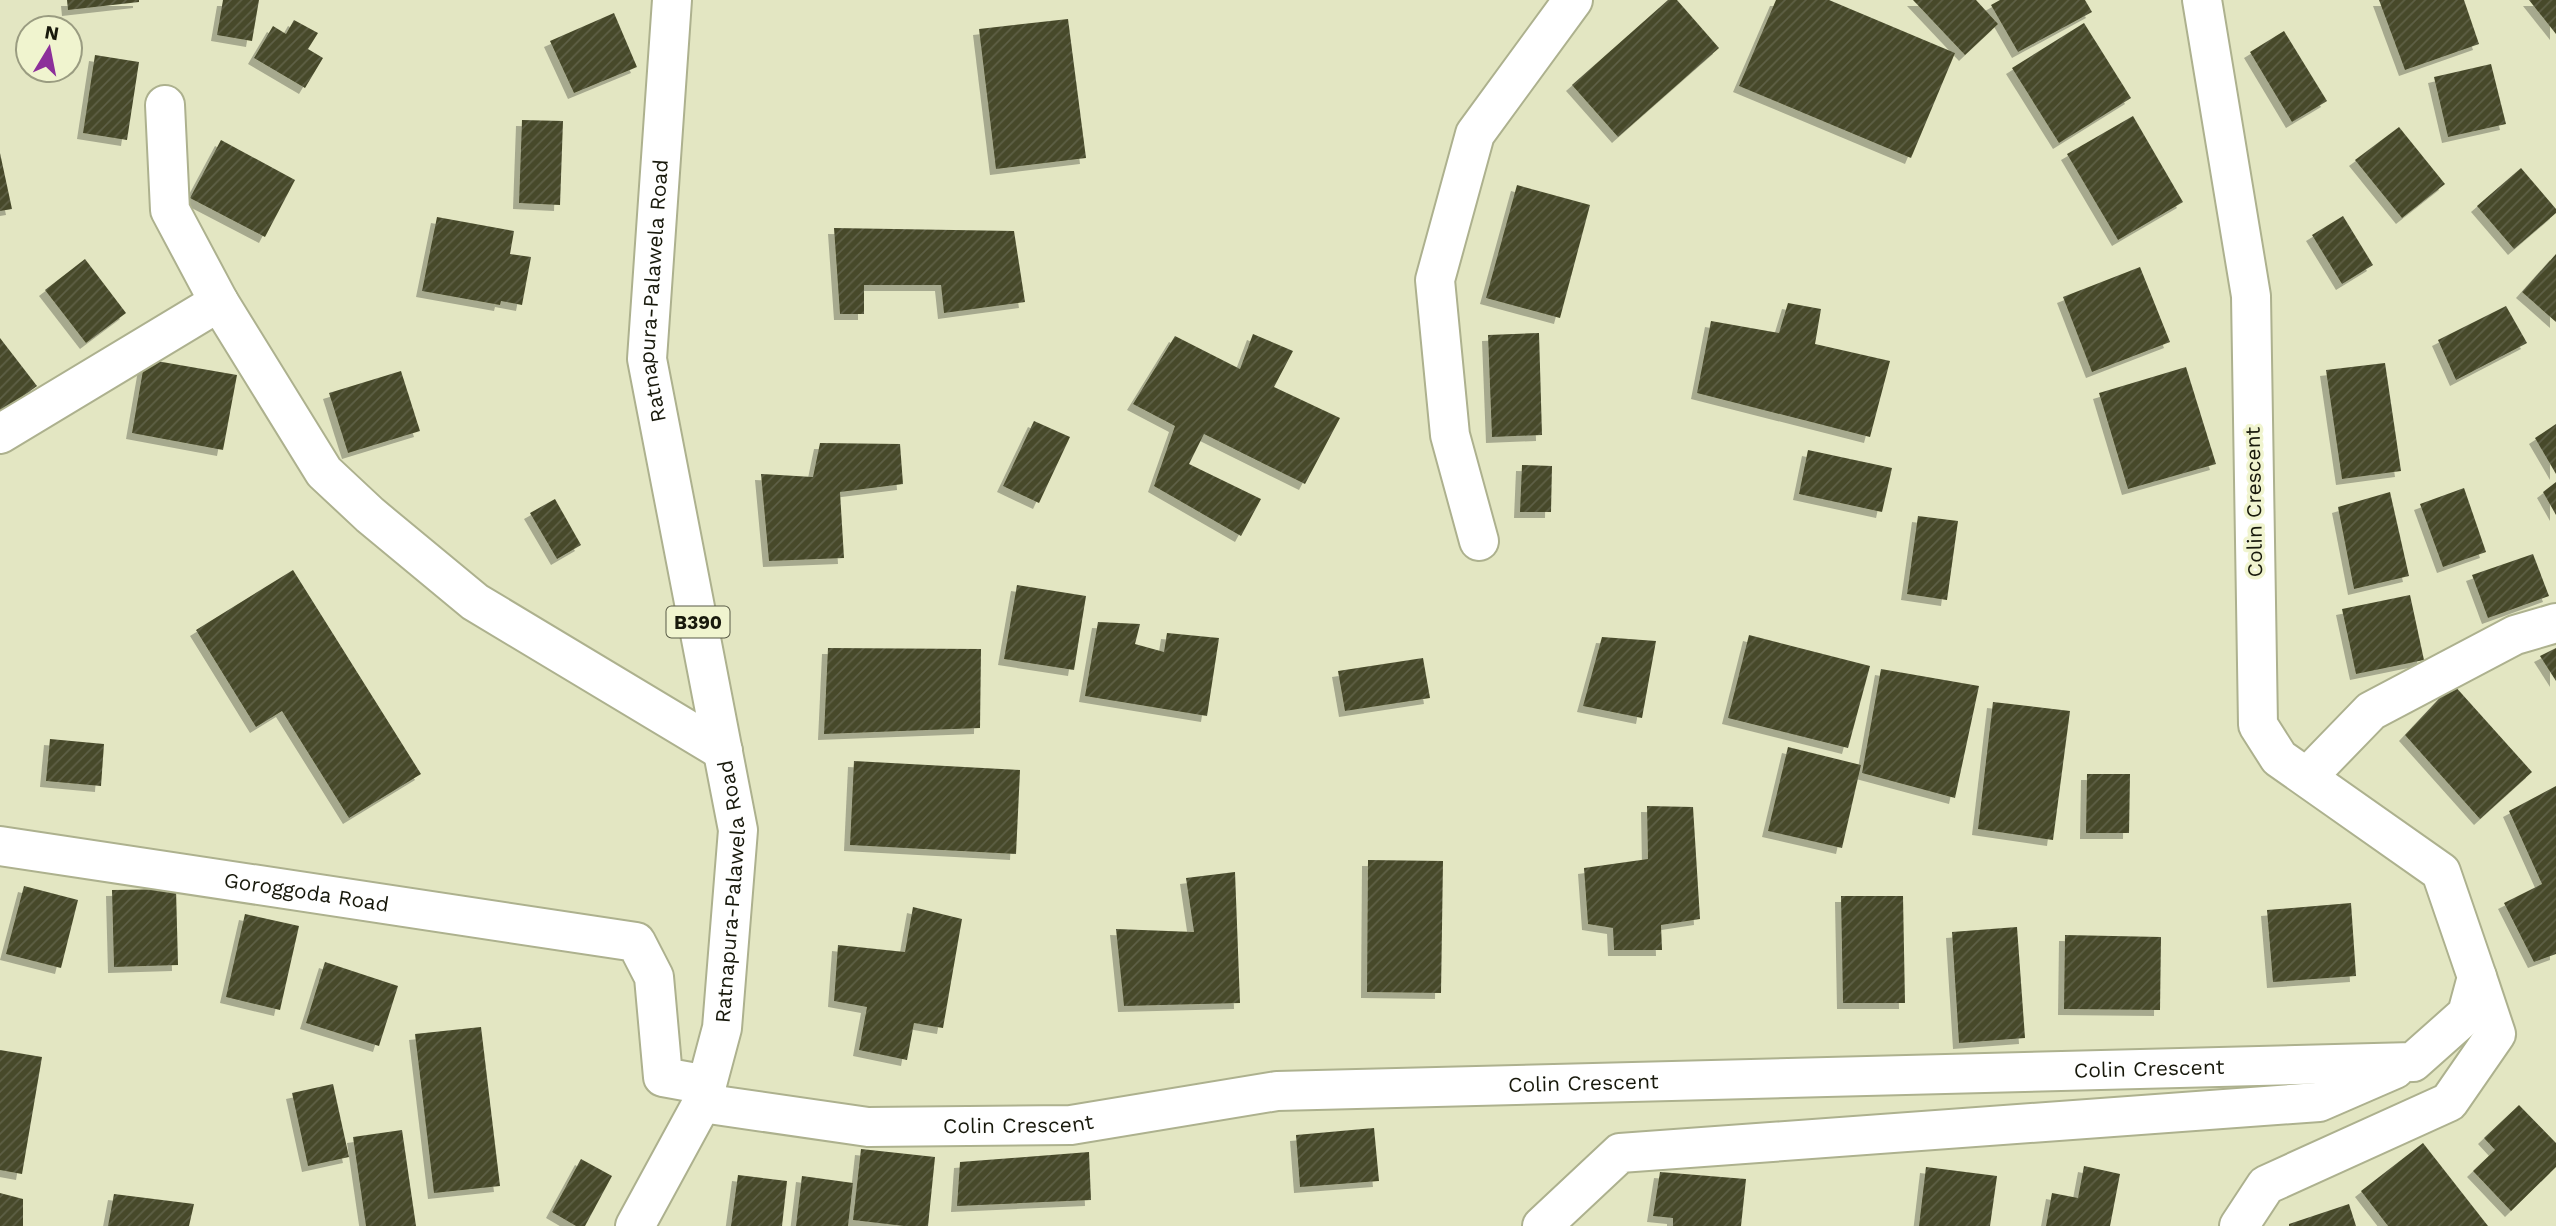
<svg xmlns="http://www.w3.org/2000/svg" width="2556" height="1226" viewBox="0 0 2556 1226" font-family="'Work Sans',sans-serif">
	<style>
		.building { fill: url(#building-hatch); filter: url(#shadow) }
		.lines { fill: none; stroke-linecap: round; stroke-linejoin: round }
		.minor-casing { stroke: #adb18e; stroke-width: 42 }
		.major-casing { stroke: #adb18e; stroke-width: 42 }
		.minor { stroke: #fff; stroke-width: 38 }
		.major { stroke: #fff; stroke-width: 38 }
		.labels { text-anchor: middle; stroke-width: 7; stroke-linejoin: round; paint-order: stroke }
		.shield { fill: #f0f4cf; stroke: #595b46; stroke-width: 2 }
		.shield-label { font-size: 19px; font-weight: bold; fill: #18190c }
		.street-label { font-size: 21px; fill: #18190c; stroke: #f0f4cf }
	</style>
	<defs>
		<pattern id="building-hatch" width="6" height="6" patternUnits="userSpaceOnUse" patternTransform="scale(1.75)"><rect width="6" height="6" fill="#47492a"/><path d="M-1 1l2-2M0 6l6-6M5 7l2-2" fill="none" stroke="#5e6046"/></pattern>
		<filter id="shadow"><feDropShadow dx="-6" dy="6" stdDeviation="0" flood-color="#0004"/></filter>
	</defs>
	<rect width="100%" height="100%" fill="#e3e6c2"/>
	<g class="building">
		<polygon points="67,0 139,0 139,2 68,10"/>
		<polygon points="223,0 259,0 252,41 217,35"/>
		<polygon points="1668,0 1677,0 1719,48 1618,137 1572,85"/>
		<polygon points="1776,0 1829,0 1955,53 1911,158 1739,86"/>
		<polygon points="1913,0 1976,0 1998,24 1965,55"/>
		<polygon points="2000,0 2085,0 2092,12 2018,52 1991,5"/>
		<polygon points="2379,0 2464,0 2479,44 2405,70"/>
		<polygon points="2529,0 2556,0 2556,34"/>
		<polygon points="614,13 637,67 574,93 550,41"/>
		<polygon points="1068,19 1086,158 996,169 979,29"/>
		<polygon points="294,20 318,33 308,49 323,58 305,88 254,58 273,26 286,34"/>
		<polygon points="2084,23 2131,98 2059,143 2012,68"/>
		<polygon points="2284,31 2327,101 2292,122 2250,52"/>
		<polygon points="95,55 139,62 127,140 83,133"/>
		<polygon points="2491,64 2506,124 2448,137 2434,77"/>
		<polygon points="2133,116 2183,202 2118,240 2067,154"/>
		<polygon points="522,120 563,121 560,205 519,203"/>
		<polygon points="2399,127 2445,184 2402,218 2355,160"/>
		<polygon points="221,140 295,180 265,237 190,198"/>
		<polygon points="0,153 12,209 0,211"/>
		<polygon points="2521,168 2556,209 2556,213 2514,249 2477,206"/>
		<polygon points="1517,185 1590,205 1560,318 1486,298"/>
		<polygon points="2343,216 2373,265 2342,284 2312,235"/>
		<polygon points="437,217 514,231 510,254 531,257 522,305 501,301 500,305 422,291"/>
		<polygon points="834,228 1014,231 1025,302 944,313 941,285 864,285 864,314 840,314"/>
		<polygon points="2556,254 2556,322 2522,292"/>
		<polygon points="85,259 126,313 86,343 45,290"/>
		<polygon points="2140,267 2170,342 2092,372 2063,297"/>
		<polygon points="1788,303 1821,309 1815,344 1890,361 1870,437 1697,393 1711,321 1779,333"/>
		<polygon points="2506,306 2527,343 2456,380 2438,340"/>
		<polygon points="1539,333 1542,435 1492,437 1488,335"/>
		<polygon points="1253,334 1293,351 1274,387 1340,418 1305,484 1204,434 1189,464 1261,499 1241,536 1154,486 1175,426 1133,404 1175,336 1240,369"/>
		<polygon points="0,338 37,386 0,413"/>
		<polygon points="145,359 237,375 223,450 132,433"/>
		<polygon points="2385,363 2401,471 2342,479 2326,370"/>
		<polygon points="2186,367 2216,464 2128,489 2099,393"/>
		<polygon points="401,371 420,431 348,453 329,393"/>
		<polygon points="1034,421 1070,437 1039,503 1003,486"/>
		<polygon points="2556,424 2556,474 2535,438"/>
		<polygon points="820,443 900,444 903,484 840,492 844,558 769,561 761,474 813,477"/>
		<polygon points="1808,450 1892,468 1882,512 1799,494"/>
		<polygon points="1522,465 1552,466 1551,512 1520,512"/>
		<polygon points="2556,482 2556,515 2543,492"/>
		<polygon points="2464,488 2486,552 2443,567 2420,504"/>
		<polygon points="2390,492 2409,576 2354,589 2338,507"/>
		<polygon points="555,499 581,545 557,559 530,513"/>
		<polygon points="1918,516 1958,521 1947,600 1907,594"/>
		<polygon points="2533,554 2549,596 2488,618 2472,575"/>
		<polygon points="293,570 421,774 349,818 282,711 256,727 196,630"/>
		<polygon points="1017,585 1086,596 1074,670 1004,659"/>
		<polygon points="2410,595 2424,660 2356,674 2342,609"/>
		<polygon points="1098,622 1140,624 1135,644 1164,652 1167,633 1219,638 1207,716 1085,696"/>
		<polygon points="1749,635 1870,666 1848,748 1728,718"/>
		<polygon points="1602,637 1656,641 1642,718 1583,706"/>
		<polygon points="828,648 981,649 980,728 824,734"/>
		<polygon points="2556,648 2556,681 2540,656"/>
		<polygon points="1423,658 1430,698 1345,711 1338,671"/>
		<polygon points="1881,669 1979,686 1955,798 1862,773"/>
		<polygon points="2453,684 2532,772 2480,819 2405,735"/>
		<polygon points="1993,702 2070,711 2053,840 1978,829"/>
		<polygon points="50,739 104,744 101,786 46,781"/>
		<polygon points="1788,747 1861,765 1842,848 1768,831"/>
		<polygon points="854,761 1020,770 1016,854 850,845"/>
		<polygon points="2087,774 2130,774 2129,833 2086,833"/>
		<polygon points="2556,786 2556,954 2534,962 2504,903 2542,884 2509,811"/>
		<polygon points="1647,806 1693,807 1700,919 1661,925 1662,950 1614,950 1613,928 1588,924 1584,868 1648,859"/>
		<polygon points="1368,860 1443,861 1441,993 1367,992"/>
		<polygon points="1235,872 1240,1003 1124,1006 1116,929 1194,932 1186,878"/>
		<polygon points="24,886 78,900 61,968 6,954"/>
		<polygon points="176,889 178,965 114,967 112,890"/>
		<polygon points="1841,896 1903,896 1905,1003 1843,1003"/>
		<polygon points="2351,903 2356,976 2273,982 2267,910"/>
		<polygon points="913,907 962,919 943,1028 914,1023 907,1060 859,1050 867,1007 834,1001 838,945 905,952"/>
		<polygon points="245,914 299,926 280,1010 226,997"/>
		<polygon points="2017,927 2025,1038 1959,1043 1952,932"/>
		<polygon points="2065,935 2161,937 2160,1010 2064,1009"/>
		<polygon points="325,962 398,986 379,1046 306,1023"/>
		<polygon points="481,1027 500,1186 434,1193 415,1034"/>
		<polygon points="0,1050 42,1057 22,1174 0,1170"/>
		<polygon points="333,1084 349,1157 308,1166 292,1093"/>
		<polygon points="2519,1105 2556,1143 2556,1167 2511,1211 2473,1171 2495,1150 2484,1138"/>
		<polygon points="1374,1128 1379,1181 1300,1187 1296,1135"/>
		<polygon points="402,1130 416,1226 366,1226 353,1137"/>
		<polygon points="2423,1143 2488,1226 2388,1226 2361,1191"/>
		<polygon points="861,1149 935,1157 928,1226 904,1226 853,1220"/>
		<polygon points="1089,1152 1091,1200 957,1206 960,1162"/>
		<polygon points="581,1159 612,1176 585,1226 576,1226 552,1212"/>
		<polygon points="2084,1166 2120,1174 2110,1226 2046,1226 2052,1193 2078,1198"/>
		<polygon points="1926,1167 1997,1176 1990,1226 1919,1226"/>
		<polygon points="1660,1172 1746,1179 1741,1226 1673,1226 1673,1218 1653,1216"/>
		<polygon points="738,1175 787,1181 782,1226 731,1226"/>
		<polygon points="802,1176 853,1183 848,1226 796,1226"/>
		<polygon points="0,1193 23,1199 23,1226 0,1226"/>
		<polygon points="114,1194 194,1204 189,1226 108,1226"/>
		<polygon points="2349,1204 2356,1226 2289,1226 2289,1224"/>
	</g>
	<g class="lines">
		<defs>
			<g id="minor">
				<polyline points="165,105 170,210 219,302"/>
				<polyline points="0,434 219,302 324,472 370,515 475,602 723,751"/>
				<polyline points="1479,541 1450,435 1435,280 1475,134 1573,0"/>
				<polyline points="2307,777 2371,711 2515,635 2556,623"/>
				<path id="s1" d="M0,846L636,942L654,977L663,1077L707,1085"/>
				<path id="s2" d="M702,1103L868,1127L1071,1125L1277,1091L2413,1062L2467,1014L2477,977L2441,872L2279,758L2258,725L2251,296L2202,0"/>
				<polyline points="1542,1226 1620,1153 2319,1102 2395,1069"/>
				<polyline points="2239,1226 2266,1185 2449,1102 2496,1034 2477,977"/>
			</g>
			<g id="major">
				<path id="s3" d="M635,1226L702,1103L722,1028L738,830L647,359L672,0"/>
			</g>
		</defs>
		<use href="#minor" class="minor-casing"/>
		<use href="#major" class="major-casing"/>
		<use href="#minor" class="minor"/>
		<use href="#major" class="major"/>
	</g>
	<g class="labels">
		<rect class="shield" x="666.5" y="606.5" width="63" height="31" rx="5"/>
		<g class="shield-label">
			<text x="698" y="629">B390</text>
		</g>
		<g class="street-label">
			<text dy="7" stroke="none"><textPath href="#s3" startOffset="964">Ratnapura-Palawela Road</textPath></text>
			<text transform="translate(2254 502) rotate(-91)" y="7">Colin Crescent</text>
			<text dy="7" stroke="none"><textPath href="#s1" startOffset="310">Goroggoda Road</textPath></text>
			<text dy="7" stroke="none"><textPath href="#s3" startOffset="355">Ratnapura-Palawela Road</textPath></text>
			<text dy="7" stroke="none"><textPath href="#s2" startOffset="1452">Colin Crescent</textPath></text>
			<text dy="7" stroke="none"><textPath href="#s2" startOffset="886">Colin Crescent</textPath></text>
			<text dy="7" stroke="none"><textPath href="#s2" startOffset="318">Colin Crescent</textPath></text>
		</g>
	</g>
	<g transform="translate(49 49) rotate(10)"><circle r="33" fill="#f0f4cf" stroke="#9a9c81" stroke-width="2"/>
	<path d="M0-5L12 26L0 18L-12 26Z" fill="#8c2f9a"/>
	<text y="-10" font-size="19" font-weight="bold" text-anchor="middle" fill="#18190c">N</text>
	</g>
</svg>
